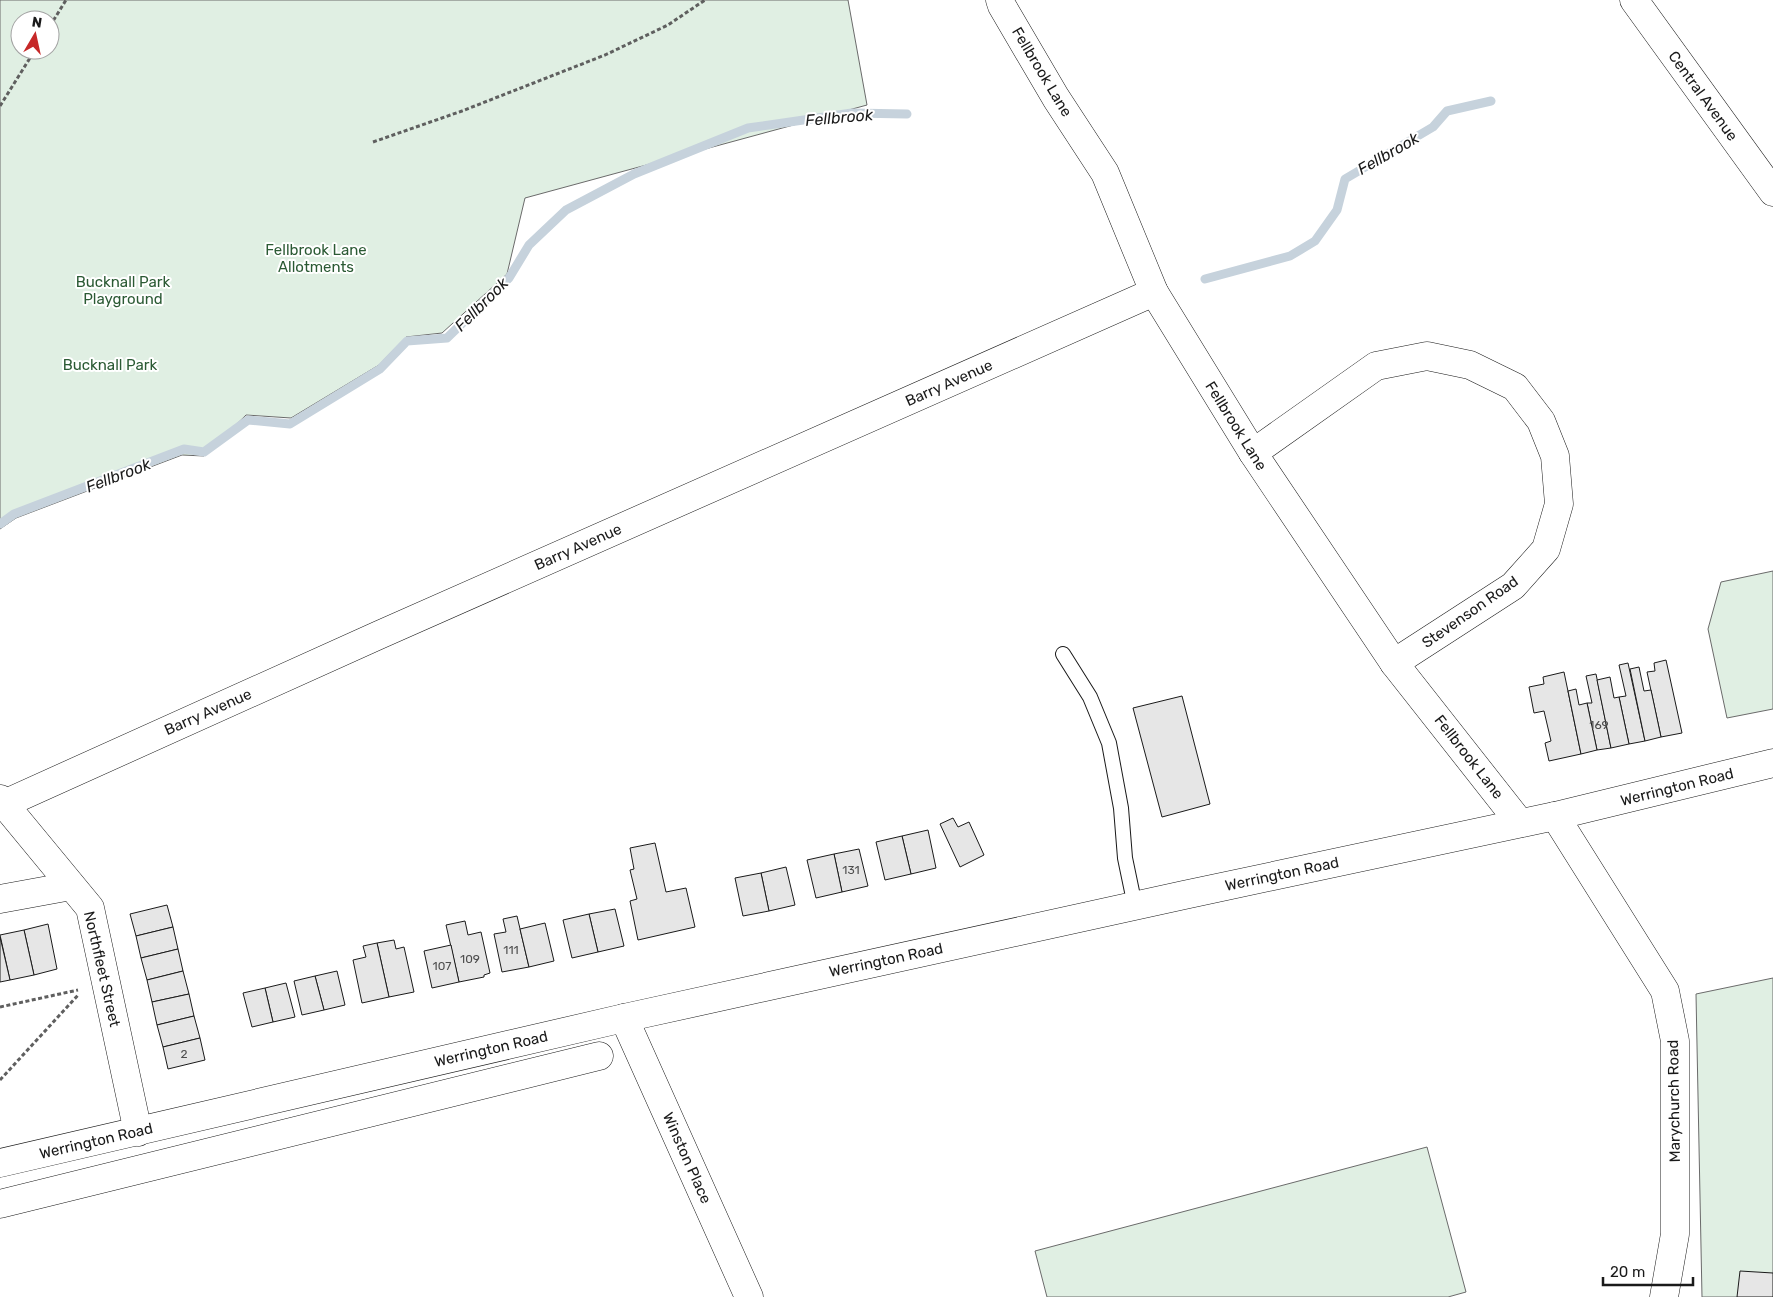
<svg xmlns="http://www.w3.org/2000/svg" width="1773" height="1297" viewBox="0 0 1773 1297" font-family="Rubik,sans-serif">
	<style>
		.green { fill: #e0efe3; stroke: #6a6a6a; fill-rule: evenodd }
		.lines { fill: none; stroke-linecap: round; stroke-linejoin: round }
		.stream { stroke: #c6d2dc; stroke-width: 9 }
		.building { fill: #e6e6e6; stroke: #1a1a1a }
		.lane-casing { stroke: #1a1a1a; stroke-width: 16 }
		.street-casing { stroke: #1a1a1a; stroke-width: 29 }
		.secondary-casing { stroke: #1a1a1a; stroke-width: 29 }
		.highway-casing { stroke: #1a1a1a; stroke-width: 29 }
		.path { stroke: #5f5f5f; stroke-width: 3; stroke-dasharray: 4 2.5; stroke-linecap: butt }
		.lane { stroke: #fff; stroke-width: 14 }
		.street { stroke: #fff; stroke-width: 28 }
		.secondary { stroke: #fff; stroke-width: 28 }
		.highway { stroke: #fff; stroke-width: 28 }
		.labels { text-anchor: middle; stroke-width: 4; stroke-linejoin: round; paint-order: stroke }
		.number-label { font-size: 12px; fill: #4d4d4d }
		.street-label { font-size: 15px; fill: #1a1a1a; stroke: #fff }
		.park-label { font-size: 15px; fill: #2b5a34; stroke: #fff }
		.water-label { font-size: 16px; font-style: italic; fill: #1a1a1a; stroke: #fff }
	</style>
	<rect width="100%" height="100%" fill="#fff"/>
	<g class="green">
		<path d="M0,0H848L867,105L525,198L507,274L442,333L406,337L379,365L291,418L246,415L204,456L182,455L16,518L0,529ZM20,20H50V50H20Z"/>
		<polygon points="1773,571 1773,709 1727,718 1708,629 1721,582"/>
		<polygon points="1773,978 1773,1297 1702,1297 1696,994"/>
		<polygon points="1427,1147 1466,1292 1448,1297 1047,1297 1035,1251"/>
	</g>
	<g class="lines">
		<g class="stream">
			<polyline points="1205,279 1290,256 1315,241 1337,210 1345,179 1433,127 1447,111 1491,101"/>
			<polyline points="0,524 14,514 184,449 204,452 248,420 290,424 380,369 407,341 447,338 509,278 529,245 566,210 634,174 748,128 852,113 907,114"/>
		</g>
	</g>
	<g class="building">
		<polygon points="1666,660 1682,733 1661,737 1647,672 1655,671 1654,663"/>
		<polygon points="1628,663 1645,741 1629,744 1619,697 1626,696 1619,665"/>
		<polygon points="1639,667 1644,691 1651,690 1661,737 1645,741 1630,669"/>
		<polygon points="1564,672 1581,754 1549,761 1545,743 1551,741 1544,711 1534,713 1529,687 1544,684 1543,677"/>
		<polygon points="1596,674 1611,748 1597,750 1587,703 1592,703 1586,676"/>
		<polygon points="1610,677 1614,698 1619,697 1629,744 1611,748 1597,680"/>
		<polygon points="1576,689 1579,705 1587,703 1597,750 1581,754 1568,691"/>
		<polygon points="1182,696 1210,804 1162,817 1133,708"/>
		<polygon points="953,818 958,827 969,822 984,855 960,867 940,824"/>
		<polygon points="928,830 936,868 911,874 902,836"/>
		<polygon points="902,836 911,874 885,880 876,842"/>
		<polygon points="655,843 666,892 686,888 695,927 638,940 630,901 637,899 630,870 634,869 630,848"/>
		<polygon points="859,849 868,886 842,892 834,854"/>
		<polygon points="834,854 842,892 816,898 807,860"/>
		<polygon points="786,867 795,905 769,911 761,873"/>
		<polygon points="761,873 769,911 743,916 735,878"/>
		<polygon points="167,905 173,927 136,936 130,914"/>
		<polygon points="615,909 624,946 598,952 589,914"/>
		<polygon points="589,914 598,952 572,958 563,920"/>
		<polygon points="517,916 529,967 502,972 494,934 506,932 503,919"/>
		<polygon points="465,921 468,935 481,932 490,973 484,975 484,977 459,982 446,925"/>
		<polygon points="545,923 554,961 529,967 520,929"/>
		<polygon points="48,924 57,969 34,975 24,930"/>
		<polygon points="173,927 178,949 141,958 136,936"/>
		<polygon points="24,930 34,975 10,980 0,935"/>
		<polygon points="0,937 10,980 0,982"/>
		<polygon points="394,940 396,949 404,947 414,992 389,997 377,943"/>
		<polygon points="377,943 389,997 362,1003 353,960 366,957 363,946"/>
		<polygon points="451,945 459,982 432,988 424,951"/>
		<polygon points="178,949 183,971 147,980 141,958"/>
		<polygon points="183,971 189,994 152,1002 147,980"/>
		<polygon points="337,971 345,1005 324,1010 315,976"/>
		<polygon points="315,976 324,1010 302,1015 294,981"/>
		<polygon points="286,983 295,1017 273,1022 265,988"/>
		<polygon points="265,988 273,1022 252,1027 243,993"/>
		<polygon points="189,994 194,1016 157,1025 152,1002"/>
		<polygon points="194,1016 200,1038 163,1047 157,1025"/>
		<polygon points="200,1038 205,1060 168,1069 163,1047"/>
		<polygon points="1740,1271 1773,1273 1773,1297 1737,1297"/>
	</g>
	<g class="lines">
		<defs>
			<polyline id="lane" points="1063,654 1090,697 1109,743 1121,808 1125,858 1135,906"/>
			<g id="street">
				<polyline points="1634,0 1773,192"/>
				<polyline points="1253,453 1376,366 1427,356 1470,365 1515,387 1541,421 1555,456 1559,504 1546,549 1513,586 1394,663"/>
				<polyline points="0,799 90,908 138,1132"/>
				<polyline points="4,804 379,635 1154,292"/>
				<polyline points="0,899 71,886"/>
				<polyline points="624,1018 749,1297"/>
				<polyline points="0,1204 599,1056"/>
			</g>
			<g id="secondary">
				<polyline points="1000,0 1002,6 1056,98 1105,173 1154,292 1253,453 1394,663 1520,823"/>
				<polyline points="1555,816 1665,991 1675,1041 1675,1234 1664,1297"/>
			</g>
			<polyline id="highway" points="0,1163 624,1018 1184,895 1555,816 1773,763"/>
		</defs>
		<use href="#lane" class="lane-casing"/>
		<use href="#street" class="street-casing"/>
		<use href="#secondary" class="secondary-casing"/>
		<use href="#highway" class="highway-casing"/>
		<g class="path">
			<polyline points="50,26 66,0"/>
			<polyline points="0,106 35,50"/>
			<polyline points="373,142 462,111 605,55 668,25 705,0"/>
			<polyline points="0,1007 78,990"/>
			<polyline points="0,1080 79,994"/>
		</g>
		<use href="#lane" class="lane"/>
		<use href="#street" class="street"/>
		<use href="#secondary" class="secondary"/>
		<use href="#highway" class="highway"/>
	</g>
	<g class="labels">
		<g class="number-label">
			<text x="1599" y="729">169</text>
			<text x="851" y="874">131</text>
			<text x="511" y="954">111</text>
			<text x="470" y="963">109</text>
			<text x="442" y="970">107</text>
			<text x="184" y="1058">2</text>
		</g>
		<g class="street-label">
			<text transform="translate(1042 72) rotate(59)" y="5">Fellbrook Lane</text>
			<text transform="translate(1703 96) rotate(54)" y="5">Central Avenue</text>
			<text transform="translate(949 383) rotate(-24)" y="5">Barry Avenue</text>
			<text transform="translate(1236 426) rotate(58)" y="5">Fellbrook Lane</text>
			<text transform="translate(578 547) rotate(-24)" y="5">Barry Avenue</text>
			<text transform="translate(1470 612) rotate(-35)" y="5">Stevenson Road</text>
			<text transform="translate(208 712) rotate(-24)" y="5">Barry Avenue</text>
			<text transform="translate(1469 757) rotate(52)" y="5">Fellbrook Lane</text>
			<text transform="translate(1677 787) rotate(-14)" y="5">Werrington Road</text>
			<text transform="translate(1282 874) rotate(-12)" y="5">Werrington Road</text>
			<text transform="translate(886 960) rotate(-12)" y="5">Werrington Road</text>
			<text transform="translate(102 969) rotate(77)" y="5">Northfleet Street</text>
			<text transform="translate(491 1049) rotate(-13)" y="5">Werrington Road</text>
			<text transform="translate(1674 1101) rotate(-91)" y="5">Marychurch Road</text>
			<text transform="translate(96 1141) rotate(-13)" y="5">Werrington Road</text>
			<text transform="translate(687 1158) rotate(66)" y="5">Winston Place</text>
		</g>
		<g class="park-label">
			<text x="316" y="255">Fellbrook Lane<tspan x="316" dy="17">Allotments</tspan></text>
			<text x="123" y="287">Bucknall Park<tspan x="123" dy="17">Playground</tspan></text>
			<text x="110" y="370">Bucknall Park</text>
		</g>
		<g class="water-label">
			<text transform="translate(839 117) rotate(-5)" y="6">Fellbrook</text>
			<text transform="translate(1388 153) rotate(-30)" y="6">Fellbrook</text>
			<text transform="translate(481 304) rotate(-45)" y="6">Fellbrook</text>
			<text transform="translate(118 475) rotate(-21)" y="6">Fellbrook</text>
		</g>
	</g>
	<g transform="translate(35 35) rotate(9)"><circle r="24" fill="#ffffff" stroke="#a3a3a3"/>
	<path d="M0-4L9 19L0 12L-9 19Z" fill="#c62828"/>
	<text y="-8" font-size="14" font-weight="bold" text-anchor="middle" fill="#1a1a1a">N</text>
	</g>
	<path d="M1603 1277v8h90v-8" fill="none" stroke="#1a1a1a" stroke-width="2.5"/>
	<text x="1610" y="1277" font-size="15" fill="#1a1a1a" stroke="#ffffff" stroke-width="4" paint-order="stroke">20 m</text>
</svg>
